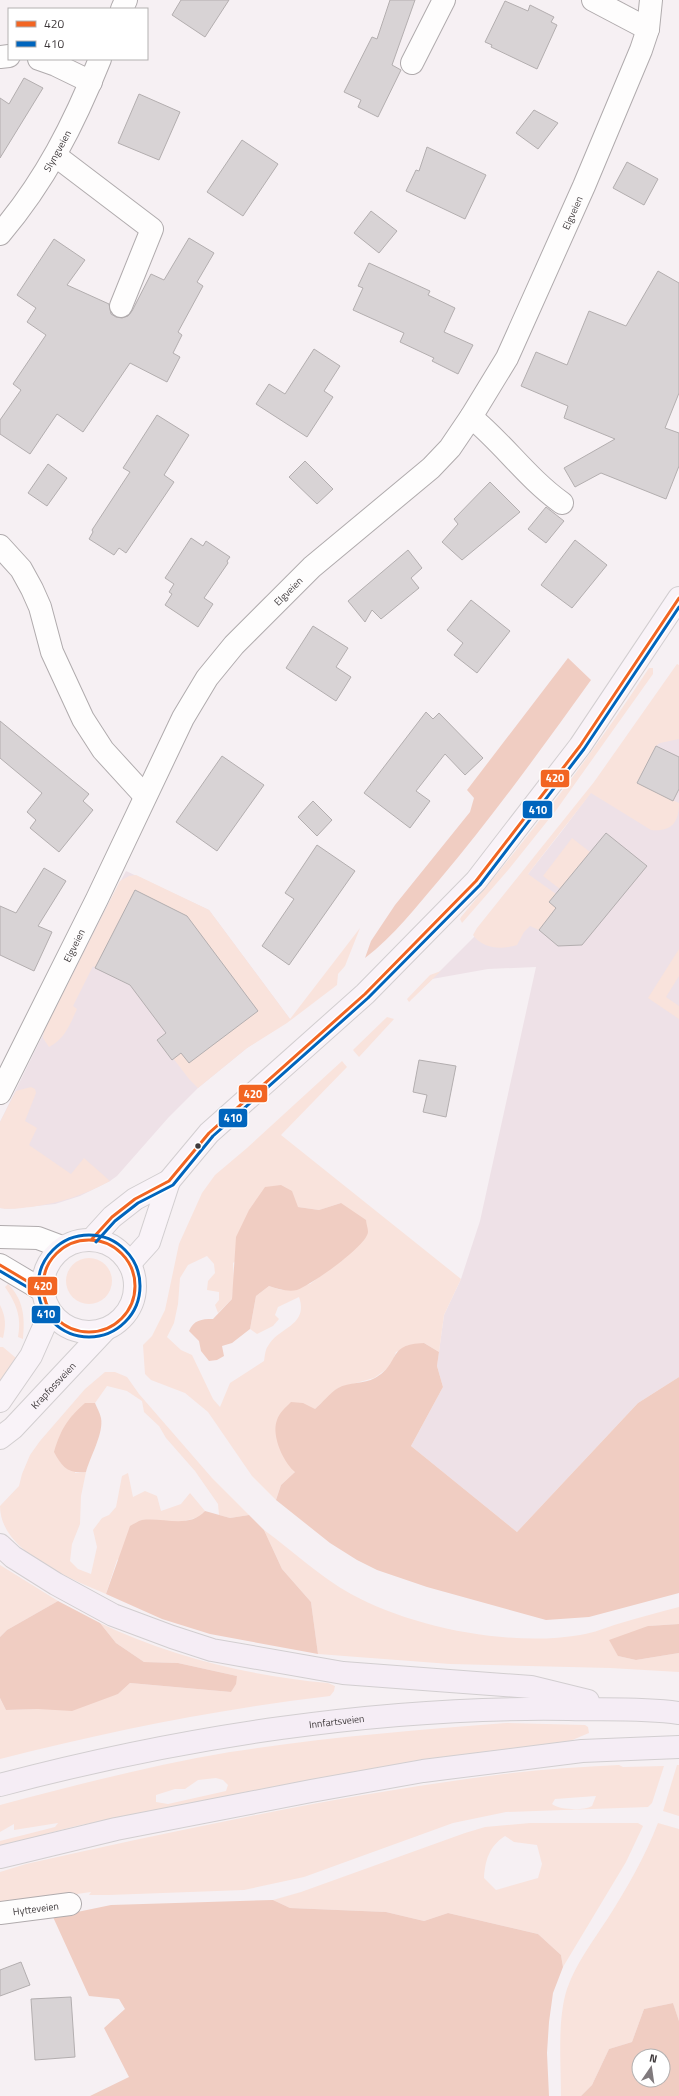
<svg xmlns="http://www.w3.org/2000/svg" width="679" height="2096" viewBox="0 0 679 2096" font-family="'Titillium Web',sans-serif">
	<style>
		.built { fill: #eee1e7 }
		.green { fill: #f9e3dc; fill-rule: evenodd }
		.forest { fill: #f0cdc2; fill-rule: evenodd }
		.building { fill: #d8d3d5; stroke: #b3aeaf }
		.lines { fill: none; stroke-linecap: round; stroke-linejoin: round }
		.minor-casing { stroke: #b0abad; stroke-width: 24 }
		.major-casing { stroke: #d2ced0; stroke-width: 24 }
		.highway-casing { stroke: #d2ced0; stroke-width: 24 }
		.minor { stroke: #fefdfd; stroke-width: 22 }
		.major { stroke: #f9f3f8; stroke-width: 22 }
		.highway { stroke: #f5edf5; stroke-width: 22 }
		.bus-1-casing { stroke: #fff; stroke-width: 6 }
		.bus-2-casing { stroke: #fff; stroke-width: 6 }
		.bus-1 { stroke: #f26522; stroke-width: 3 }
		.bus-2 { stroke: #0065bd; stroke-width: 3 }
		.bus-dot { fill: #403b3d; stroke: #fff; stroke-width: 1.5 }
		.labels { text-anchor: middle; stroke-width: 3; stroke-linejoin: round; paint-order: stroke }
		.street-label { font-size: 10px; fill: #403b3d; stroke: #fff }
		.line-badge { stroke: #fff; stroke-width: 1.5 }
		.badge-label { font-size: 11px; text-anchor: middle; font-weight: bold; fill: #fff }
	</style>
	<rect width="100%" height="100%" fill="#f6f0f3"/>
	<g class="built">
		<polygon points="679,674 679,1377 638,1403 517,1532 411,1446 443,1387 437,1366 444,1315 461,1279 480,1221 536,967 488,969 432,979 494,917 562,831"/>
		<polygon points="126,871 209,910 290,1019 247,1048 198,1088 168,1118 117,1176 110,1181 80,1196 55,1204 8,1209 0,1208 0,1122 97,925"/>
	</g>
	<g class="green">
		<path d="M677,664L679,665V739L660,743L656,746L637,783L679,803C679,823 671,832 651,830L591,793L528,874L556,894L549,902L556,908L539,930L530,926L524,932L517,945C501,950 483,949 473,935L477,928L594,782Z"/>
		<path d="M649,668H653V674L557,809L509,869L462,923L460,919L461,917C528,838 592,755 649,668Z"/>
		<polygon points="572,838 590,852 560,889 543,876"/>
		<path d="M136,875L209,910L290,1019L360,928L345,966L338,974L337,985L287,1023L247,1048L198,1088L189,1079L173,1058L181,1053L189,1063L258,1011L187,916L135,890L95,968L93,966L73,1006L77,1009C70,1024 65,1039 49,1047L43,1038L44,1031L120,881L129,876Z"/>
		<polygon points="679,949 679,976 666,997 679,1006 679,1019 648,998"/>
		<polygon points="441,971 412,999 409,1002 407,999 430,975"/>
		<polygon points="387,1017 394,1019 359,1057 353,1050"/>
		<path d="M342,1061L347,1067L281,1135L461,1279L444,1315L439,1352L424,1343L396,1352L391,1366L374,1378L338,1388L315,1409L295,1472L281,1485L276,1500L252,1476L208,1412L185,1393L151,1380L145,1374L143,1345L152,1336L165,1310L179,1244L202,1193L215,1175L247,1148ZM341,1203L327,1271L310,1284L281,1290L269,1286L256,1296L250,1329L257,1334L273,1326L279,1319L275,1315L278,1307L299,1297C309,1326 278,1327 268,1346C265,1350 265,1356 264,1361L230,1383L220,1407L213,1399L192,1355L181,1350L167,1337L174,1323L178,1304L180,1278L188,1265L207,1256L214,1264L215,1273L208,1281L207,1290L219,1292V1300L215,1305L218,1313L232,1299L234,1280L233,1263L298,1207L319,1210Z"/>
		<path d="M31,1087L35,1089L36,1093L25,1121L37,1128L29,1145L71,1174L84,1158L110,1181C84,1195 60,1203 31,1207C20,1208 10,1210 0,1208V1122L16,1091Z"/>
		<circle cx="89" cy="1281" r="23"/>
		<path d="M8,1284C24,1300 25,1318 23,1339L18,1337C22,1317 16,1303 5,1287Z"/>
		<path d="M0,1305C6,1317 6,1325 3,1338L0,1337Z"/>
		<polygon points="0,1347 3,1347 16,1358 0,1383"/>
		<path d="M105,1372H115L127,1377L139,1394L212,1478L249,1515L230,1518L219,1515L218,1504L195,1471L166,1438L159,1426L144,1412L142,1401L127,1391L107,1386L95,1403H85L75,1473L86,1472L81,1496L80,1524L72,1544L70,1561L78,1569L91,1574L97,1547L93,1530L102,1518L109,1515L116,1507L122,1476L128,1473L133,1497L145,1491L157,1496L161,1511L181,1504L190,1493L205,1511L199,1517L185,1521L117,1560L106,1594C70,1578 0,1552 0,1506L19,1486L22,1474L30,1455L40,1441L85,1389Z"/>
		<path d="M264,1530C293,1551 320,1577 351,1594C413,1628 511,1647 580,1635C594,1633 607,1627 621,1623C640,1617 660,1612 679,1607V1624L648,1626L618,1656L636,1660L679,1653V1672L610,1668L450,1664L318,1654L311,1602L282,1569Z"/>
		<polygon points="0,1565 58,1601 7,1630 0,1637"/>
		<path d="M100,1623C171,1657 250,1676 328,1683L335,1686L334,1691L330,1696C218,1709 109,1731 0,1759V1698L6,1710L38,1709L118,1694L130,1683L231,1692L237,1676L178,1663L144,1662L116,1643Z"/>
		<path d="M506,1723L585,1725L588,1727L589,1733L570,1741L435,1758L336,1776L76,1826L0,1846V1841L55,1827L58,1823L14,1830V1824L0,1832V1805C76,1785 152,1765 230,1752C321,1738 413,1730 506,1723ZM216,1778L223,1780L228,1785L226,1791L168,1804L156,1802V1795L175,1789H185L198,1780Z"/>
		<path d="M619,1765L623,1767L664,1766L652,1803L648,1807L506,1812L453,1823L304,1877L244,1890L109,1895H89L91,1892L0,1905V1872L26,1864C184,1829 344,1794 504,1774C542,1769 581,1767 619,1765ZM596,1796L592,1806C583,1811 560,1810 552,1804L555,1799Z"/>
		<polygon points="677,1765 679,1765 679,1816 663,1811"/>
		<path d="M530,1823H638L643,1826L626,1862L563,1967L561,1955L538,1934L448,1913L424,1921L386,1912L290,1908L273,1900L301,1892L465,1833L485,1827ZM505,1836L514,1842L537,1845L542,1864L538,1878L496,1890L484,1878C485,1861 489,1846 505,1836Z"/>
		<path d="M658,1823L679,1829V2021L673,2003L644,2009L632,2042L609,2049L592,2085L581,2096H561C561,2064 557,2020 567,1989C576,1963 593,1941 608,1918C627,1888 645,1857 658,1823Z"/>
	</g>
	<g class="forest">
		<path d="M568,658L591,680C542,748 494,815 440,879C416,907 394,936 365,958L371,941L395,905L470,812L474,798L467,790Z"/>
		<path d="M281,1185L292,1191L298,1207L319,1210L341,1203L366,1220C366,1223 368,1228 368,1232C367,1246 311,1285 297,1290C288,1292 278,1289 269,1286L256,1296L250,1329L232,1343L222,1346L224,1356L217,1360L209,1361L201,1351L199,1341L189,1331C194,1320 201,1319 213,1319L232,1299L236,1237L249,1210L265,1187Z"/>
		<path d="M424,1343L439,1352L437,1366L443,1387L411,1446L517,1532L638,1403L679,1377V1593L589,1617L546,1620L427,1587L377,1570L357,1560L330,1543L276,1500L281,1485L295,1472C283,1462 271,1435 277,1420C279,1413 286,1407 291,1402L303,1403L315,1409C322,1403 330,1393 338,1388C349,1382 364,1384 375,1378C401,1364 386,1344 424,1343Z"/>
		<path d="M85,1403H95C97,1408 100,1413 101,1418C104,1433 90,1457 86,1472C68,1474 62,1467 54,1452C61,1429 67,1419 85,1403Z"/>
		<path d="M205,1511L230,1518L249,1515L264,1530L282,1569L311,1602L318,1654L210,1634L162,1619L106,1594L130,1526C134,1524 138,1521 142,1520C163,1517 189,1529 205,1511Z"/>
		<polygon points="58,1601 100,1623 116,1643 144,1662 178,1663 237,1676 236,1684 231,1692 130,1683 118,1694 72,1711 38,1709 6,1710 0,1698 0,1637 7,1630"/>
		<polygon points="679,1624 679,1653 636,1660 618,1656 609,1640 648,1626"/>
		<polygon points="273,1900 290,1908 386,1912 424,1921 448,1913 538,1934 561,1955 563,1967 553,1993 549,2022 547,2053 549,2096 90,2096 129,2077 104,2028 125,2009 119,1999 89,1996 53,1917 111,1905"/>
		<path d="M673,2003L679,2021V2096H581L592,2085L609,2049L632,2042L644,2009ZM639,2056H663V2080H639Z"/>
	</g>
	<g class="building">
		<polygon points="181,0 229,0 205,37 172,15"/>
		<polygon points="390,0 415,0 392,65 401,70 378,117 358,107 361,100 344,92 372,37 377,39"/>
		<polygon points="505,1 528,11 530,5 554,17 551,22 557,25 537,69 491,47 492,45 485,42"/>
		<polygon points="24,78 43,88 0,158 0,98 9,104"/>
		<polygon points="139,94 180,112 159,160 118,143"/>
		<polygon points="534,110 558,123 538,149 516,133"/>
		<polygon points="242,140 278,164 243,216 207,192"/>
		<polygon points="427,147 486,175 465,219 406,191 416,170 419,171"/>
		<polygon points="627,162 658,179 644,205 613,188"/>
		<polygon points="371,211 397,231 379,253 354,233"/>
		<polygon points="189,238 214,253 197,282 203,286 178,332 182,335 173,353 180,357 167,382 130,363 83,432 57,414 30,454 0,434 0,420 21,390 13,384 46,335 27,322 36,308 17,295 54,239 85,260 67,285 109,304 111,314 116,317 122,318 128,316 132,311 151,274 164,280"/>
		<polygon points="369,263 430,291 428,295 455,308 444,332 473,345 458,374 432,361 434,358 400,342 404,333 353,310 363,288 358,286"/>
		<polygon points="658,271 679,283 679,393 665,428 679,433 679,466 666,499 601,473 575,487 564,468 615,439 564,418 568,406 521,386 536,352 567,365 589,311 626,326"/>
		<polygon points="314,349 340,366 324,391 333,397 307,437 256,404 269,384 285,394"/>
		<polygon points="157,415 189,435 164,475 174,482 126,553 119,548 114,555 89,539 93,532 92,530 130,472 123,468"/>
		<polygon points="305,461 333,489 317,504 289,477"/>
		<polygon points="48,464 67,478 47,506 28,493"/>
		<polygon points="490,482 520,512 462,560 442,542 458,524 454,519"/>
		<polygon points="546,507 564,521 546,543 528,529"/>
		<polygon points="191,538 203,546 206,541 230,557 227,561 228,563 204,598 213,604 198,627 165,605 172,594 169,592 174,584 165,578"/>
		<polygon points="575,540 607,565 572,608 541,585"/>
		<polygon points="408,550 422,568 411,578 419,588 381,619 372,610 365,622 348,601"/>
		<polygon points="471,600 510,631 477,673 454,655 463,643 447,630"/>
		<polygon points="313,626 348,648 336,667 351,677 336,701 286,668"/>
		<polygon points="426,712 433,719 439,713 483,758 465,775 445,754 416,791 430,801 410,828 364,793"/>
		<polygon points="0,721 89,794 83,801 93,810 59,852 30,828 36,820 27,812 42,793 0,758"/>
		<polygon points="656,746 679,757 679,789 673,801 637,783"/>
		<polygon points="222,756 264,785 217,851 176,822"/>
		<polygon points="313,801 332,820 317,836 298,817"/>
		<polygon points="606,833 647,866 582,945 558,946 539,930 556,908 549,902"/>
		<polygon points="317,845 355,871 289,965 262,946 294,899 285,893"/>
		<polygon points="44,868 66,881 38,926 52,932 34,971 0,955 0,906 16,913"/>
		<polygon points="135,890 187,916 258,1011 189,1063 181,1053 172,1060 157,1040 166,1033 130,985 95,968"/>
		<polygon points="419,1060 456,1066 446,1117 423,1112 427,1095 413,1092"/>
		<polygon points="21,1962 30,1985 0,1996 0,1970"/>
		<polygon points="71,1997 75,2057 35,2060 31,1999"/>
	</g>
	<g class="lines">
		<defs>
			<g id="minor">
				<polyline points="593,0 648,29"/>
				<polyline points="122,9 126,0"/>
				<polyline points="0,57 9,56"/>
				<polyline points="39,59 56,65 91,82"/>
				<polyline points="412,63 444,0"/>
				<polyline points="56,156 152,229 121,306"/>
				<path id="s1" d="M0,234C45,181 74,124 100,59"/>
				<path d="M471,417C503,443 528,479 562,503"/>
				<polyline points="0,546 21,569 32,589 40,607 52,652 83,719 103,750 145,796"/>
				<path id="s2" d="M0,1093L97,899L183,718L207,678L234,645L312,567L431,468L450,448L471,417L507,358L584,186L641,50L648,29L651,0"/>
				<polyline points="0,1237 38,1238 62,1247"/>
				<polyline points="0,1265 42,1290"/>
				<path id="s3" d="M0,1913L70,1904"/>
			</g>
			<g id="major">
				<polyline points="92,1239 112,1217 135,1199 169,1181 209,1133 365,994 476,881 580,746 679,598"/>
				<circle cx="89" cy="1286" r="46"/>
				<polyline points="130,1263 149,1242 169,1181"/>
				<polyline points="0,1401 31,1356 50,1313"/>
				<path id="s4" d="M0,1438L13,1428L105,1330"/>
			</g>
			<g id="highway">
				<polyline points="0,1545 13,1557 56,1584 113,1615 172,1637 212,1650 343,1673 531,1687 588,1701"/>
				<path id="s5" d="M0,1785C181,1737 381,1706 569,1709C605,1710 643,1708 679,1713"/>
				<polyline points="0,1857 116,1829 311,1791 423,1771 582,1751 679,1747"/>
			</g>
		</defs>
		<use href="#minor" class="minor-casing"/>
		<use href="#major" class="major-casing"/>
		<use href="#highway" class="highway-casing"/>
		<use href="#minor" class="minor"/>
		<use href="#major" class="major"/>
		<use href="#highway" class="highway"/>
		<defs>
			<g id="bus-1">
				<polyline points="92,1239 112,1217 135,1199 169,1181 209,1133 365,994 476,881 580,746 679,598"/>
				<circle cx="89" cy="1286" r="46"/>
				<polyline points="0,1265 42,1290"/>
			</g>
			<g id="bus-2">
				<circle cx="89" cy="1286" r="51"/>
				<polyline points="96,1242 115,1221 138,1203 173,1185 213,1136 368,998 480,885 584,749 679,607"/>
				<polyline points="0,1271 39,1294"/>
			</g>
		</defs>
		<use href="#bus-1" class="bus-1-casing"/>
		<use href="#bus-2" class="bus-2-casing"/>
		<use href="#bus-1" class="bus-1"/>
		<use href="#bus-2" class="bus-2"/>
	</g>
	<circle class="bus-dot" cx="198" cy="1146" r="3.5"/>
	<g class="labels">
		<g class="street-label">
			<text dy="4" stroke="none"><textPath href="#s1" startOffset="101">Slyngveien</textPath></text>
			<text dy="4" stroke="none"><textPath href="#s2" startOffset="1065">Elgveien</textPath></text>
			<text dy="4" stroke="none"><textPath href="#s2" startOffset="583">Elgveien</textPath></text>
			<text dy="4" stroke="none"><textPath href="#s2" startOffset="165">Elgveien</textPath></text>
			<text dy="4" stroke="none"><textPath href="#s4" startOffset="75">Krapfossveien</textPath></text>
			<text dy="4" stroke="none"><textPath href="#s5" startOffset="343">Innfartsveien</textPath></text>
			<text dy="4" stroke="none"><textPath href="#s3" startOffset="36">Hytteveien</textPath></text>
		</g>
	</g>
	<g class="line-badge">
		<rect x="540" y="769" width="30" height="19" rx="4" fill="#f26522"/>
		<rect x="522" y="800" width="31" height="19" rx="4" fill="#0065bd"/>
		<rect x="238" y="1084" width="30" height="19" rx="4" fill="#f26522"/>
		<rect x="218" y="1108" width="30" height="20" rx="4" fill="#0065bd"/>
		<rect x="27" y="1276" width="31" height="20" rx="4" fill="#f26522"/>
		<rect x="31" y="1305" width="30" height="19" rx="4" fill="#0065bd"/>
	</g>
	<g class="badge-label">
		<text x="555" y="782">420</text>
		<text x="538" y="814">410</text>
		<text x="253" y="1098">420</text>
		<text x="233" y="1122">410</text>
		<text x="43" y="1290">420</text>
		<text x="46" y="1318">410</text>
	</g>
	<rect x="8" y="8" width="140" height="52" fill="#ffffff" stroke="#b3b1b1"/>
	<rect x="16" y="21" width="20" height="6" fill="#f26522" stroke="#b3b1b1"/>
	<text x="44" y="28" font-size="12" fill="#403b3d">420</text>
	<rect x="16" y="41" width="20" height="6" fill="#0065bd" stroke="#b3b1b1"/>
	<text x="44" y="48" font-size="12" fill="#403b3d">410</text>
	<g transform="translate(651 2068) rotate(13)"><circle r="19" fill="#ffffff" stroke="#b3b1b1"/>
	<path d="M0-3L7 15L0 10L-7 15Z" fill="#807a7d"/>
	<text y="-6" font-size="11" font-weight="bold" text-anchor="middle" fill="#403b3d">N</text>
	</g>
</svg>
